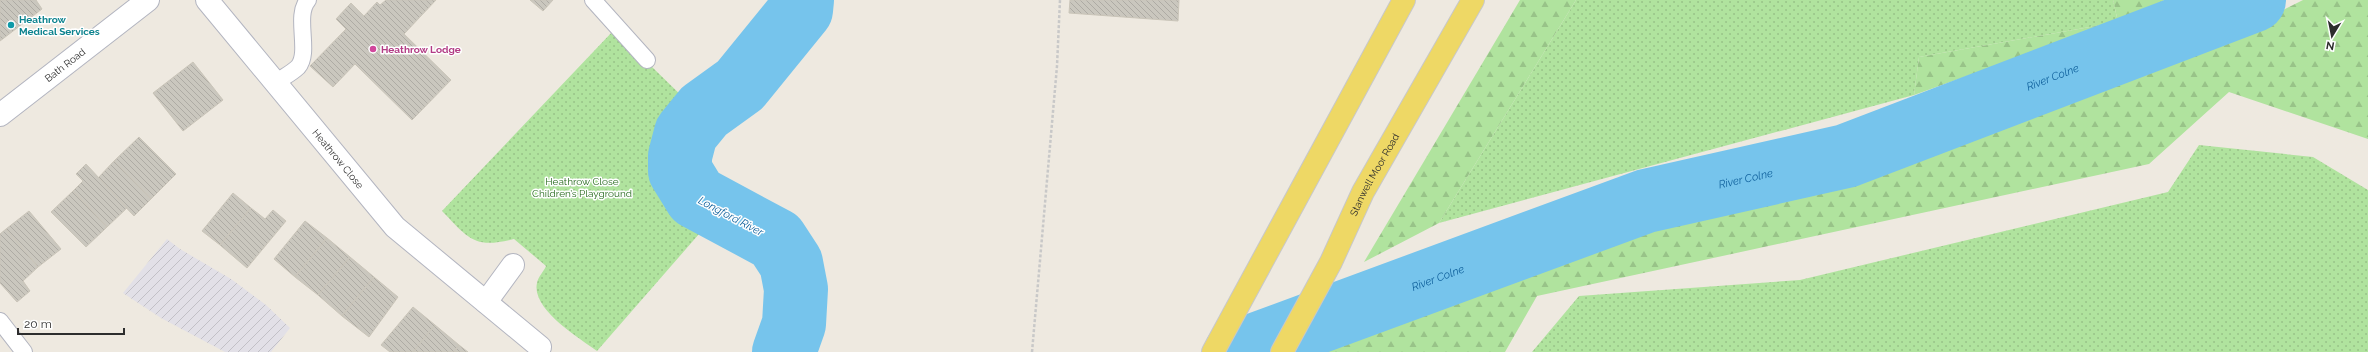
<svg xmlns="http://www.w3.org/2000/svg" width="2368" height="352" viewBox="0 0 2368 352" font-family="Raleway,sans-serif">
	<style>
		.industrial { fill: url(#industrial-furrows) }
		.green { fill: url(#green-dots) }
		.forest { fill: url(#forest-firs) }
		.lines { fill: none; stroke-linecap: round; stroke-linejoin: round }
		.river { stroke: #76c4ec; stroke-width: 64 }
		.building { fill: url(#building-back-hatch); stroke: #cac5b9 }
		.lane-casing { stroke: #b3b5c0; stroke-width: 18 }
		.street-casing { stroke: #b3b5c0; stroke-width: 24 }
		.primary-casing { stroke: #c8c8c8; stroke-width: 24 }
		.path { stroke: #c8c8c8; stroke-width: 2.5; stroke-dasharray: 3 2; stroke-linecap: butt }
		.lane { stroke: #fff; stroke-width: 16 }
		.street { stroke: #fff; stroke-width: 22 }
		.primary { stroke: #eed865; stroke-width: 22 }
		.culture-dot { fill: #0f9aa8; stroke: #fff; stroke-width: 1.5 }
		.hotel-dot { fill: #d1479c; stroke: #fff; stroke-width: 1.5 }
		.labels { text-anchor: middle; stroke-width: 3; stroke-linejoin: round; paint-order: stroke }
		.culture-label { font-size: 10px; font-weight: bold; fill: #0d838f; stroke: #fff; text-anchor: start }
		.hotel-label { font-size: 10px; font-weight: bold; fill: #b23c85; stroke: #fff; text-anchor: start }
		.street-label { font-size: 10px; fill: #2d2d2d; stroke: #fff }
		.park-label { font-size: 10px; fill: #276a1d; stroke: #fff }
		.water-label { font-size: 11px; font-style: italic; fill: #11629d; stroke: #fff }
	</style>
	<defs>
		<pattern id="industrial-furrows" width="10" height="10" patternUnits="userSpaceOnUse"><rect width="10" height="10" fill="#e2e0e7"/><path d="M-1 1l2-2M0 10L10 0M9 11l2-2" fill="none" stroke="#c2c0c6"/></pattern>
		<pattern id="green-dots" width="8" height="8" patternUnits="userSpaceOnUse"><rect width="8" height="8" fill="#b0e39e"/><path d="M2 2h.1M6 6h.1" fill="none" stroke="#98c388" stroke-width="1.8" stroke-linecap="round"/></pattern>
		<pattern id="forest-firs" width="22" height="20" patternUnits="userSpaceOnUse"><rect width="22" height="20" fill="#b0e39e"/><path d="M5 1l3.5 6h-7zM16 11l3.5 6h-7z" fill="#98c388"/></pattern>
		<pattern id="building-back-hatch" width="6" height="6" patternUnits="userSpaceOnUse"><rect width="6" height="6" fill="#cac7be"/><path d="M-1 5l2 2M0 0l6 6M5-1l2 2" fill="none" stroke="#aeaba4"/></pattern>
	</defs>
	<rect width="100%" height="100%" fill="#eee9e0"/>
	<polygon class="industrial" points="167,239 180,249 231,279 266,305 290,328 271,352 225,352 161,318 123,293"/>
	<g class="green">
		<polygon points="1576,0 2113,0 2118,22 1919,57 1914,95 1439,223"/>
		<path d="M614,30L687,101C654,155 654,186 706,226L597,351C579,338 531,309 537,283C538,277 544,271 546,266L514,239C474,249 469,239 442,211Z"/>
		<polygon points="2199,145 2313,157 2368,190 2368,352 1532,352 1579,296 1800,280 2168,192"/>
	</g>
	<g class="forest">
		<polygon points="1520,0 1576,0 1439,223 1364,262"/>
		<polygon points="2113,0 2165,0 2118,22 1914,95 1919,57 2118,22"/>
		<polygon points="2303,0 2368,0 2368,139 2229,92 2149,164 1537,296 1505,352 1318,352 1343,313 1970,142 2210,47"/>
	</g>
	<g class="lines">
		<g class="river">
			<polyline points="784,352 794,324 796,289 791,263 776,240 696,197 680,171 680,156 686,133 704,111 740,85 801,10 802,0"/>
			<path id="s1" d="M1236,352L1646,201L1846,156L2254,0"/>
		</g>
	</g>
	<g class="building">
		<polygon points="0,0 36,0 42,9 0,41"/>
		<polygon points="386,0 436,0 404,34 451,80 412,120 355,64 333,87 310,66 346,29 336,19 351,3 364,16 377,2 380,5"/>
		<polygon points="530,0 553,0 543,11"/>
		<polygon points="1070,0 1179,0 1178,21 1069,13"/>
		<polygon points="193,62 223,100 183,131 153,93"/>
		<polygon points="139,137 176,174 151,199 114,161"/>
		<polygon points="114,161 151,199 134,216 98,178"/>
		<polygon points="86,164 127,208 107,227 73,191 83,181 76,174"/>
		<polygon points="73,191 107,227 86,247 51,212"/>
		<polygon points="233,193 251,208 220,245 202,231"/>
		<polygon points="251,208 265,219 273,210 286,221 247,268 220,245"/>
		<polygon points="29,211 61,249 38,267 6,229"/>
		<polygon points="305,221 327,238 295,277 274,259"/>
		<polygon points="6,229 38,267 23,281 30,291 17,302 0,283 0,234"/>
		<polygon points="327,238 350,257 318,295 295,277"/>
		<polygon points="350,257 374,277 342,316 318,295"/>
		<polygon points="374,277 398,297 369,337 342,316"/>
		<polygon points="413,307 435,325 413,352 390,352 381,345"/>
		<polygon points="435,325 459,345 454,352 413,352"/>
		<polygon points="459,345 468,352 454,352"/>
	</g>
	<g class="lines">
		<defs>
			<g id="lane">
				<polyline points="593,0 647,60"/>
				<path d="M275,83C282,78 292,73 298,67C311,52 294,16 308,0"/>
				<polyline points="0,321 24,352"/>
			</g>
			<g id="street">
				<path id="s2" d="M207,0L395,227L540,347"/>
				<path id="s3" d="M0,115L148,0"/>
				<polyline points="486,302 513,265"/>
			</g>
			<g id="primary">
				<polyline points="1213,352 1404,0"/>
				<path id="s4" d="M1282,352L1331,262L1363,192L1473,0"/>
			</g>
		</defs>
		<use href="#lane" class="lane-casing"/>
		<use href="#street" class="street-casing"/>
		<use href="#primary" class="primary-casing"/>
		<polyline class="path" points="1032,352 1057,66 1060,0"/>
		<use href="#lane" class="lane"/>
		<use href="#street" class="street"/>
		<use href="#primary" class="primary"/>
	</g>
	<circle class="culture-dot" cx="11" cy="25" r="4"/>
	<circle class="hotel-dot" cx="373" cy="49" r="4"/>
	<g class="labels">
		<g class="culture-label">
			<text x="19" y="23">Heathrow<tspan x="19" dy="12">Medical Services</tspan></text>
		</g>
		<g class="hotel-label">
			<text x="381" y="53">Heathrow Lodge</text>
		</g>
		<g class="street-label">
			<text dy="4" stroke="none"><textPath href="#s3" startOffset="82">Bath Road</textPath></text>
			<text dy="4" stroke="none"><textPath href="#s2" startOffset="206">Heathrow Close</textPath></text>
			<text dy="4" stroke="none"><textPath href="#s4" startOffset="200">Stanwell Moor Road</textPath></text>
		</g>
		<g class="park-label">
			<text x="582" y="185">Heathrow Close<tspan x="582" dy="12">Children’s Playground</tspan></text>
		</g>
		<g class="water-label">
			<text dy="4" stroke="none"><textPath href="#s1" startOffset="863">River Colne</textPath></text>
			<text dy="4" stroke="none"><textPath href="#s1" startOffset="539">River Colne</textPath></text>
			<text transform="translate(731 216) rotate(28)" y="4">Longford River</text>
			<text dy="4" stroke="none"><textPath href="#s1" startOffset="215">River Colne</textPath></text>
		</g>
	</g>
	<g transform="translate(2332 36) rotate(190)" stroke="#ffffff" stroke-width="3" paint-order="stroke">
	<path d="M0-3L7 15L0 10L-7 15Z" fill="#2d2d2d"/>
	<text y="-6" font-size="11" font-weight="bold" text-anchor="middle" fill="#2d2d2d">N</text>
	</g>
	<path d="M18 328v6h106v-6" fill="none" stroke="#2d2d2d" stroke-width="2"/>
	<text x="24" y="328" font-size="12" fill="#2d2d2d" stroke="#ffffff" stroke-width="3" paint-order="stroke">20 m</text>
</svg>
